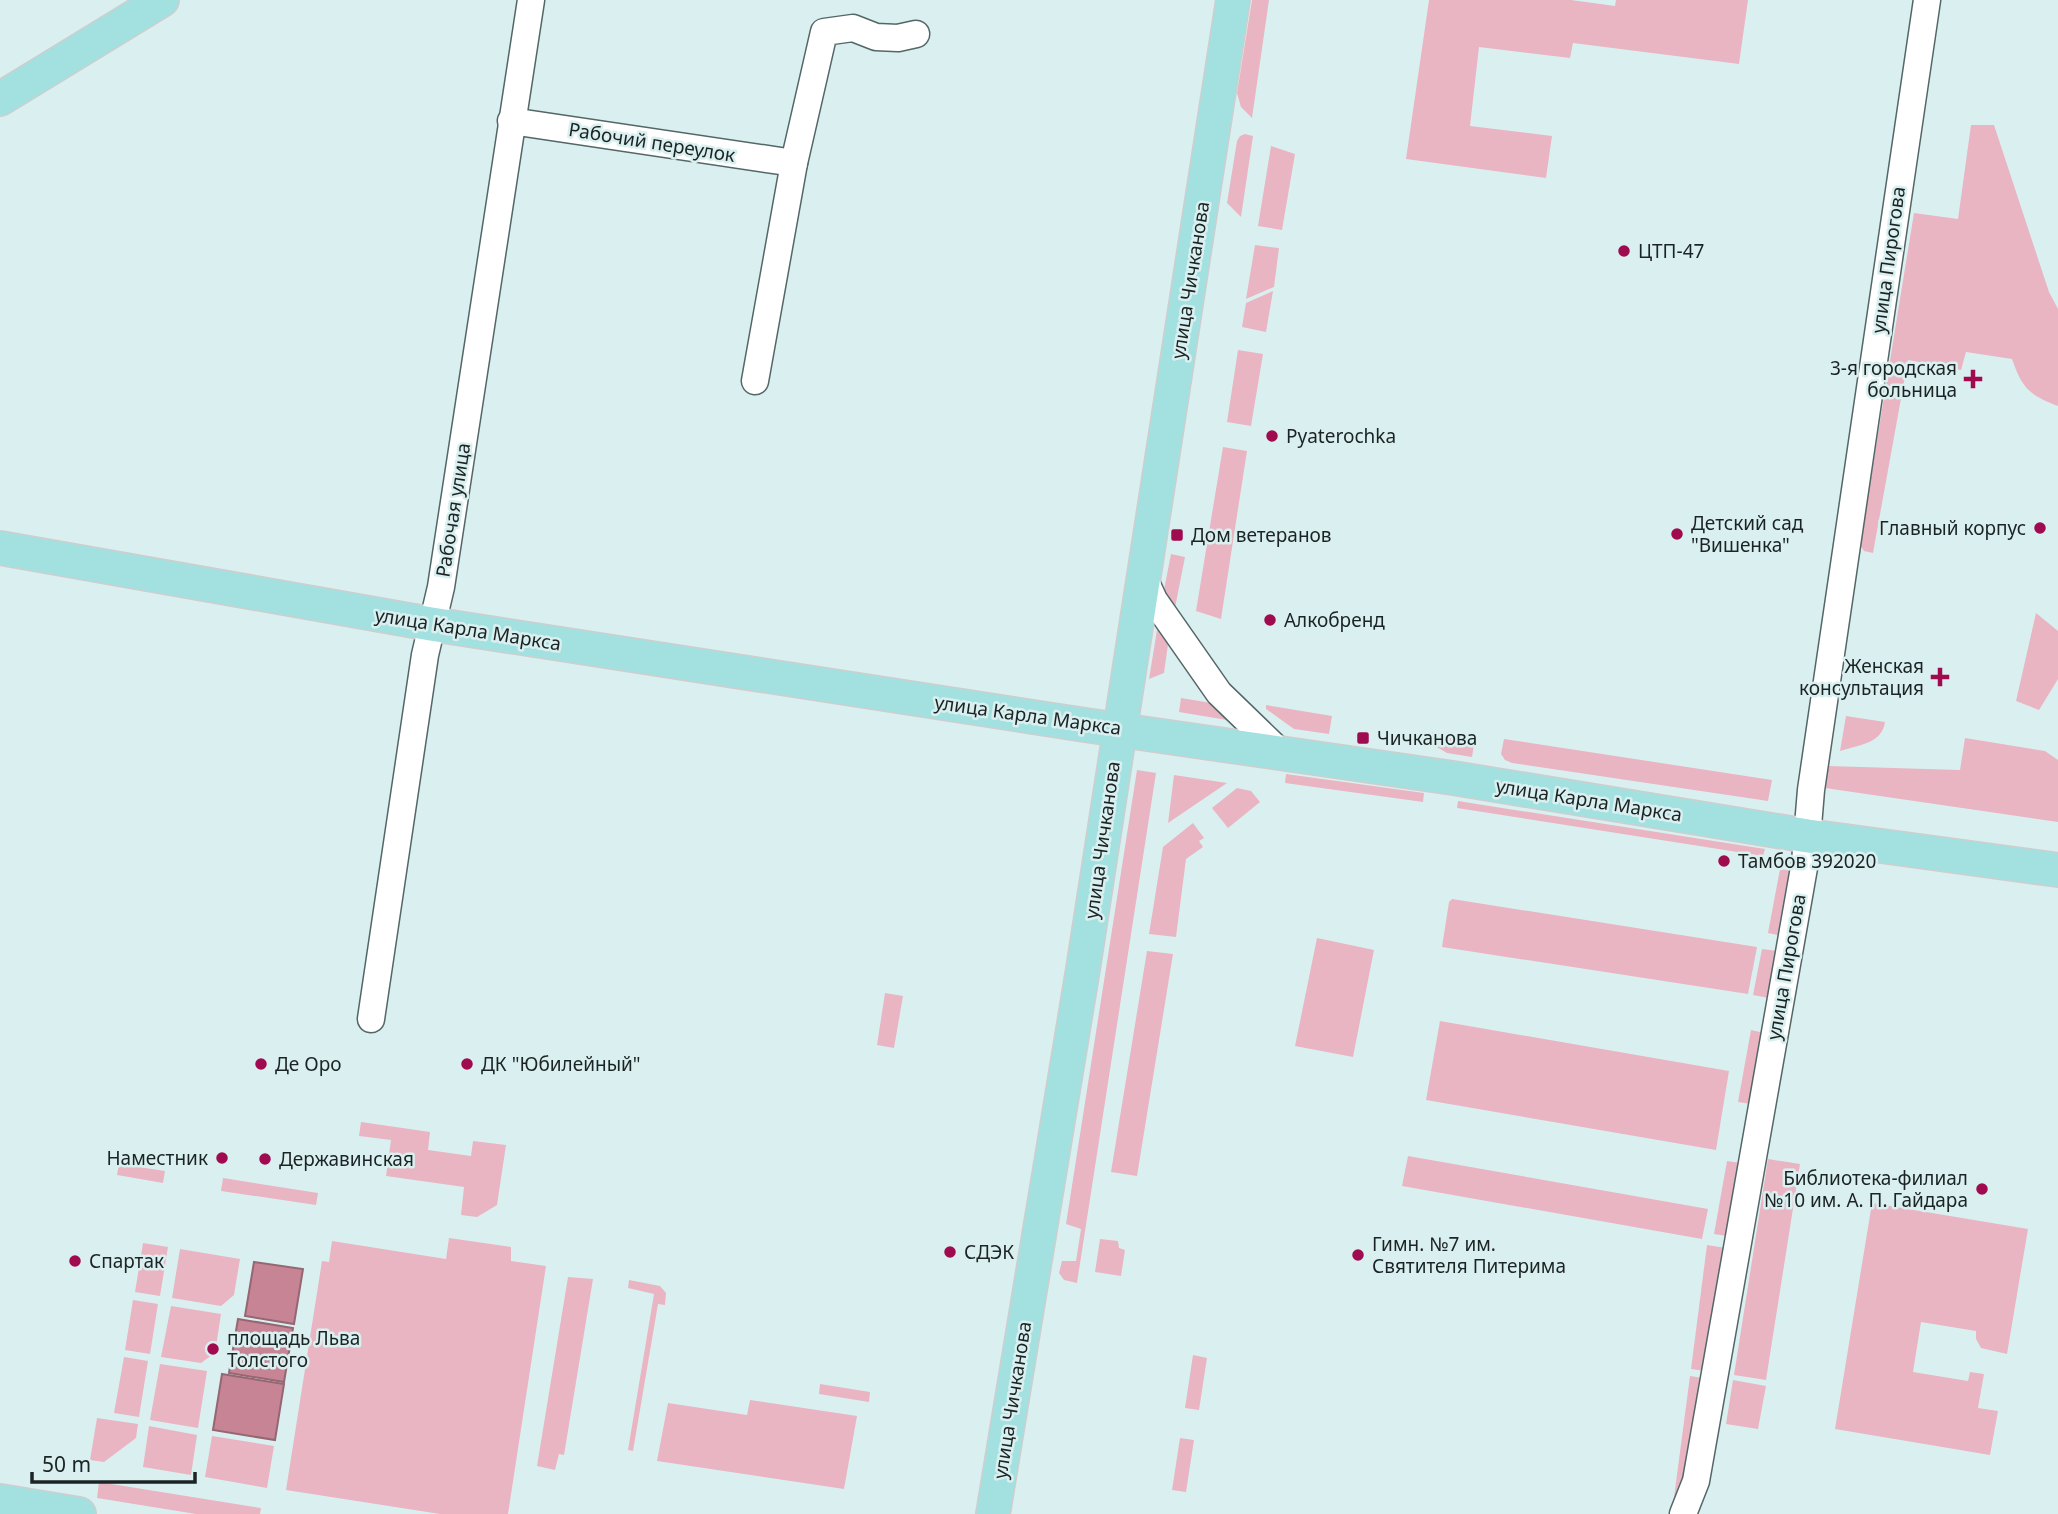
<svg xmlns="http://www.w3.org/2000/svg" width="2058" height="1514" viewBox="0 0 2058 1514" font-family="'Noto Sans',sans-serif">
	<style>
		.green { fill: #e9b5c2 }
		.water { fill: #c78495; stroke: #946773; stroke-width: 2 }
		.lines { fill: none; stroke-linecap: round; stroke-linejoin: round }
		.minor-casing { stroke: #546667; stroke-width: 29 }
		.major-casing { stroke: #cdcfcf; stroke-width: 36 }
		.minor { stroke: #fff; stroke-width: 26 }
		.major { stroke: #a3e0e0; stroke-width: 33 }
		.poi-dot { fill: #a00a4f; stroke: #daf0f0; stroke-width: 2.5 }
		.labels { text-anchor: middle; stroke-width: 5; stroke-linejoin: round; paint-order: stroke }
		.street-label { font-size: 19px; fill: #1c2324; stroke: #daf0f0 }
		.poi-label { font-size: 19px; fill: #1c2324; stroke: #daf0f0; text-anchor: start }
	</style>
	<rect width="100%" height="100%" fill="#daf0f0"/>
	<g class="green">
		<polygon points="1252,0 1269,0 1252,118 1241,107 1237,93"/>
		<polygon points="1429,0 1571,0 1615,6 1616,0 1748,0 1739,64 1573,43 1570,58 1479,47 1470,126 1552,136 1546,178 1406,159"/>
		<path d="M1971,125H1994L2049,292L2058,309V406C2029,395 2022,388 2012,359L1966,352L1961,370L1908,360L1873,553L1864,551L1860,545L1914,213L1958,219Z"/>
		<polygon points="1245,134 1253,136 1241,217 1227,203 1237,141 1240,136"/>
		<polygon points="1271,146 1295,154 1282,230 1258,226"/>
		<polygon points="1255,245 1279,248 1274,287 1246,299"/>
		<polygon points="1273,291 1266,332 1242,327 1246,303"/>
		<polygon points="1238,350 1263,354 1251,426 1227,422"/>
		<polygon points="1223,447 1247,451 1221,619 1196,611"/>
		<polygon points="1171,554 1185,557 1174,613 1164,590"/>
		<polygon points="2036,613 2058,631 2058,679 2039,710 2016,701"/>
		<polygon points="1158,624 1169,637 1164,673 1149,679"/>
		<polygon points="1181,698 1230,706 1245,723 1179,712"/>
		<polygon points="1266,705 1332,716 1329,734 1294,729 1266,709"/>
		<path d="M1846,716L1885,722C1882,744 1858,745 1840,751Z"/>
		<polygon points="1432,732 1475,738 1472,757 1447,753 1430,743"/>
		<polygon points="1965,738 2045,751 2058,760 2058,822 1825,788 1828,766 1960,770"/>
		<polygon points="1504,739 1772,780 1768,801 1512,763 1505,760 1501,754"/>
		<polygon points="1137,770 1156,773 1077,1283 1064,1280 1059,1273 1062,1261 1076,1261 1081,1229 1066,1224"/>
		<polygon points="1286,774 1424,793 1423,802 1285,783"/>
		<polygon points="1174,775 1227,783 1168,823"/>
		<polygon points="1237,788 1251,791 1260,802 1228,828 1212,808"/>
		<polygon points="1458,801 1765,849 1763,856 1457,808"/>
		<polygon points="1193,823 1204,838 1199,841 1203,847 1186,859 1176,937 1149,934 1163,847"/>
		<polygon points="1780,869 1793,871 1782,936 1768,933"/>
		<polygon points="1452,899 1757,947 1748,994 1442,947 1449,902"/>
		<polygon points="1317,938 1374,950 1353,1057 1295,1046"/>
		<polygon points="1762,949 1778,951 1769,998 1753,995"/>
		<polygon points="1147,951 1173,954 1137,1176 1111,1172"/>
		<polygon points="885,993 903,996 894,1048 877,1045"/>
		<polygon points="1440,1021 1729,1071 1716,1150 1426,1100"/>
		<polygon points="1751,1030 1764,1033 1751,1104 1738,1102"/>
		<polygon points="361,1122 430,1132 428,1150 471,1156 473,1141 506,1145 497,1205 477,1217 461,1215 464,1187 386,1176 391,1140 359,1136"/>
		<polygon points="1408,1156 1708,1209 1702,1239 1402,1186"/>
		<polygon points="1768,1159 1800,1164 1766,1380 1734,1375"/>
		<polygon points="1727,1161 1741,1163 1727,1236 1714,1234"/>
		<polygon points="119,1164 165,1171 163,1183 117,1175"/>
		<polygon points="223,1178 318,1193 316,1205 221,1191"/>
		<polygon points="1872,1203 2028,1229 2007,1354 1981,1348 1976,1339 1976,1331 1921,1322 1913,1372 1968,1381 1970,1372 1984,1374 1978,1408 1998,1411 1990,1455 1835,1429"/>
		<polygon points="449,1238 511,1247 511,1261 546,1266 508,1514 440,1514 286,1490 322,1261 329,1262 332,1241 446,1259"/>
		<polygon points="1100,1239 1118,1241 1119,1248 1125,1250 1121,1276 1095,1272"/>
		<polygon points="143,1243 168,1247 160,1296 135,1292"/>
		<polygon points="1707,1245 1726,1248 1705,1371 1691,1369"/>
		<polygon points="180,1249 240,1259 234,1295 221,1306 172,1298"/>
		<polygon points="568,1277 593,1279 564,1455 559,1454 555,1470 537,1466"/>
		<polygon points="629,1280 660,1286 666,1293 665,1305 658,1304 633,1451 628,1450 654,1294 628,1288"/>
		<polygon points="133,1300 158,1304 150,1354 125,1350"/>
		<polygon points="171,1306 221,1314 215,1353 201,1363 161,1357"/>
		<polygon points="1193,1355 1207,1358 1199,1410 1185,1408"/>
		<polygon points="124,1357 148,1361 139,1417 114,1413"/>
		<polygon points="160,1364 207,1371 198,1428 150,1420"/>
		<polygon points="1690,1376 1703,1378 1686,1478 1673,1505"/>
		<polygon points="1733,1380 1766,1386 1758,1429 1726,1424"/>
		<polygon points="820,1384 870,1392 869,1402 819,1394"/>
		<polygon points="750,1400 857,1416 844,1489 657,1461 668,1403 747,1415"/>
		<polygon points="97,1418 138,1424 136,1438 104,1462 90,1460"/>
		<polygon points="149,1426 197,1435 191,1475 143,1467"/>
		<polygon points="212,1436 274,1446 267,1488 205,1477"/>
		<polygon points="1180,1438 1194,1440 1186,1492 1172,1490"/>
		<polygon points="99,1482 261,1508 260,1514 196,1514 97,1498"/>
	</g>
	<g class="water">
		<polygon points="254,1262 303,1269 294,1324 245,1316"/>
		<polygon points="238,1319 293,1328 284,1382 229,1373"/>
		<polygon points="222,1374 284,1384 275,1440 213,1430"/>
	</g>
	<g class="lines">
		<defs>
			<g id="minor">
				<polyline points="511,121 794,163"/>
				<polyline points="755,381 794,163 824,32 853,28 876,37 898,38 916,34"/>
				<polyline points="1143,576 1154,600 1219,693 1281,753"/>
				<polyline points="371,1019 425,655 441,587 531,0"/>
				<polyline points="1683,1514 1696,1481 1805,862 1811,790 1927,0"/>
			</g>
			<g id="major">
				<polyline points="0,99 162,0"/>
				<polyline points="0,548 431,624 1085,725 1453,778 1808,836 2058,870"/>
				<polyline points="0,1501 79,1514"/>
				<polyline points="993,1514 1083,969 1233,0"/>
			</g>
		</defs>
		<use href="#minor" class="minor-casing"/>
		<use href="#major" class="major-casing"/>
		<use href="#minor" class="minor"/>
		<use href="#major" class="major"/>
	</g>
	<g class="poi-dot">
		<circle cx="1624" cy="251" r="7"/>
		<path d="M1969.5 368.5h7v7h7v7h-7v7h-7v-7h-7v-7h7z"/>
		<circle cx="1272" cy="436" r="7"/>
		<circle cx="2040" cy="528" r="7"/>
		<circle cx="1677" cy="534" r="7"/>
		<rect x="1170" y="528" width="14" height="14" rx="3.5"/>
		<circle cx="1270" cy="620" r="7"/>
		<path d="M1936.5 666.5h7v7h7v7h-7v7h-7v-7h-7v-7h7z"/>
		<rect x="1356" y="731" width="14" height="14" rx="3.5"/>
		<circle cx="1724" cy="861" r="7"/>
		<circle cx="261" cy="1064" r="7"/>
		<circle cx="467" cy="1064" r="7"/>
		<circle cx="222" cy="1158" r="7"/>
		<circle cx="265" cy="1159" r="7"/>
		<circle cx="1982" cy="1189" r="7"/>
		<circle cx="950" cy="1252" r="7"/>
		<circle cx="1358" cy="1255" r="7"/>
		<circle cx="75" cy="1261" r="7"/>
		<circle cx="213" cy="1349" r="7"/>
	</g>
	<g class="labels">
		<g class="street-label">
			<text transform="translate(652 142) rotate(9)" y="7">Рабочий переулок</text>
			<text transform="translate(1888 260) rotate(-82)" y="7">улица Пирогова</text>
			<text transform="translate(1190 280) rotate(-81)" y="7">улица Чичканова</text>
			<text transform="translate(453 510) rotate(-81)" y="7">Рабочая улица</text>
			<text transform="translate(468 629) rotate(9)" y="7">улица Карла Маркса</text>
			<text transform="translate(1028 715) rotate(8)" y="7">улица Карла Маркса</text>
			<text transform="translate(1589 800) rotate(9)" y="7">улица Карла Маркса</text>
			<text transform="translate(1102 840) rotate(-82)" y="7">улица Чичканова</text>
			<text transform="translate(1786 967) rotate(-80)" y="7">улица Пирогова</text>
			<text transform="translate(1012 1400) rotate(-81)" y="7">улица Чичканова</text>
		</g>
		<g class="poi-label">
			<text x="1638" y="258">ЦТП-47</text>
			<text x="1957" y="375" text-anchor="end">3-я городская<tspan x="1957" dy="22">больница</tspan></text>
			<text x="1286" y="443">Pyaterochka</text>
			<text x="1691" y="530">Детский сад<tspan x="1691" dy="22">"Вишенка"</tspan></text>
			<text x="2026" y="535" text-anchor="end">Главный корпус</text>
			<text x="1191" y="542">Дом ветеранов</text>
			<text x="1284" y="627">Алкобренд</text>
			<text x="1924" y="673" text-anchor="end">Женская<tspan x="1924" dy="22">консультация</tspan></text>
			<text x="1377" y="745">Чичканова</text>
			<text x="1738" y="868">Тамбов 392020</text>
			<text x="275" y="1071">Де Оро</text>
			<text x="481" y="1071">ДК "Юбилейный"</text>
			<text x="208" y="1165" text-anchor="end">Наместник</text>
			<text x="279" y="1166">Державинская</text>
			<text x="1968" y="1185" text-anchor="end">Библиотека-филиал<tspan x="1968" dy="22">№10 им. А. П. Гайдара</tspan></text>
			<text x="1372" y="1251">Гимн. №7 им.<tspan x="1372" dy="22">Святителя Питерима</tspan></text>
			<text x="964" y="1259">СДЭК</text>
			<text x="89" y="1268">Спартак</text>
			<text x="227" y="1345">площадь Льва<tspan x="227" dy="22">Толстого</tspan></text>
		</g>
	</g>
	<path d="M32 1472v10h163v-10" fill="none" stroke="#1c2324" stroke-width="3.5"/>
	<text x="42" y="1472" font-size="21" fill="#1c2324" stroke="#daf0f0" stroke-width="5" paint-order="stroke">50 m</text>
</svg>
